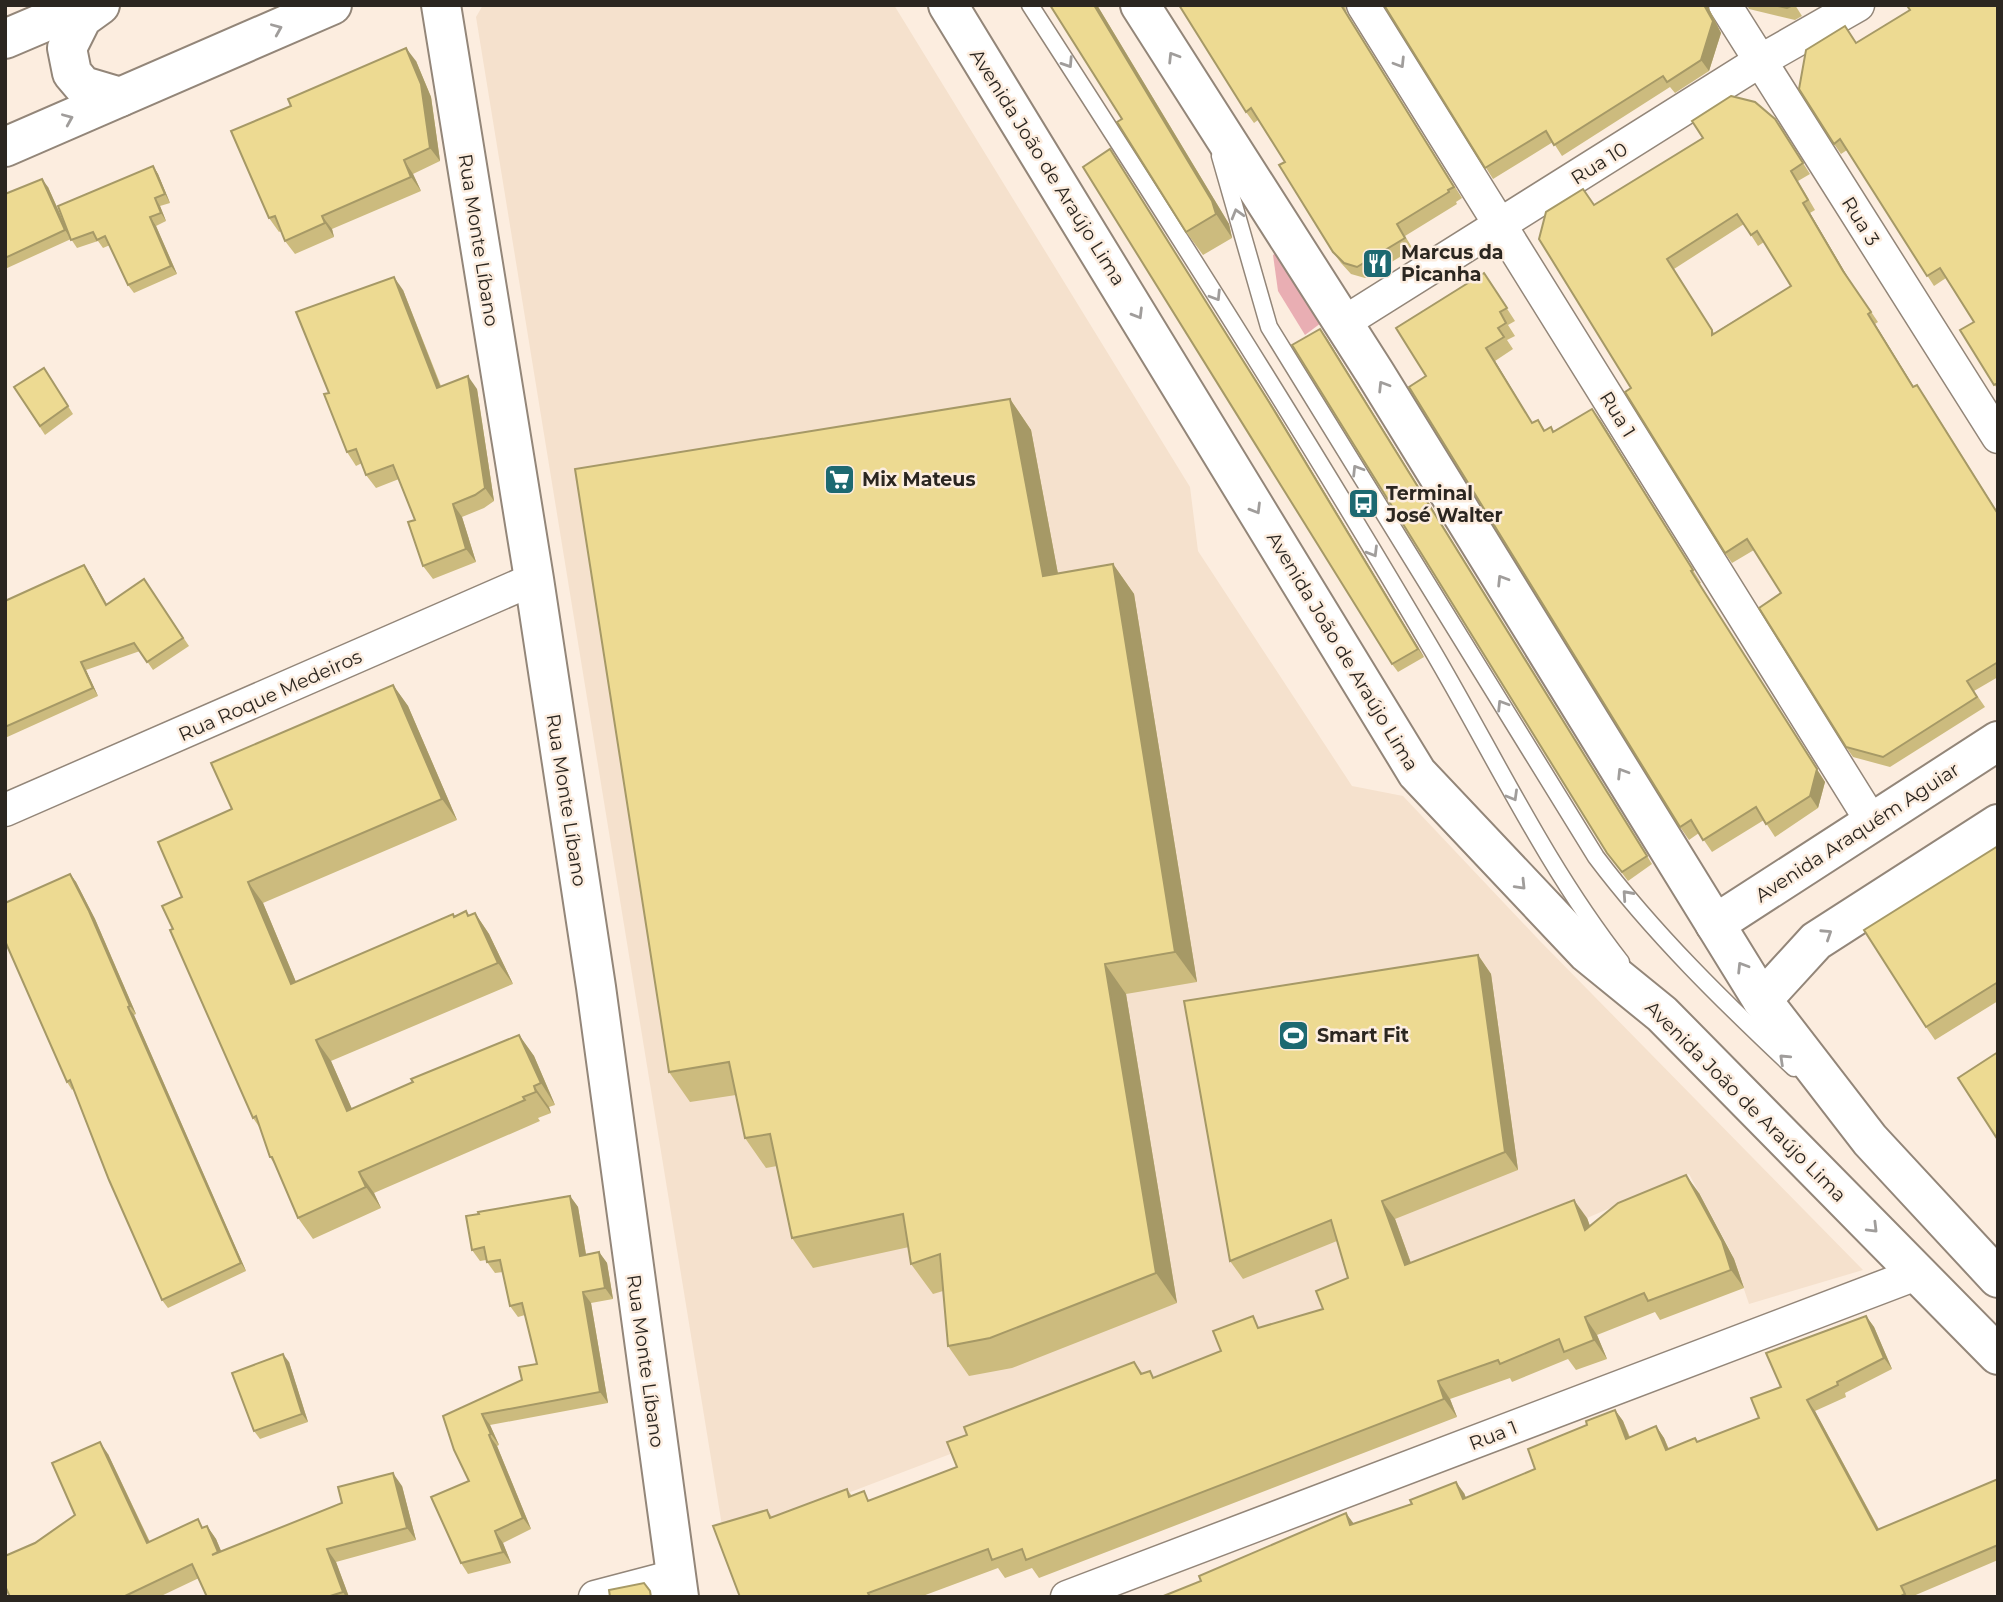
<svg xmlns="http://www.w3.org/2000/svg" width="2003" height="1602" viewBox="0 0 2003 1602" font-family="Montserrat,sans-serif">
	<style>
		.built { fill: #f5e1cd }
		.green { fill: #e9aeb3 }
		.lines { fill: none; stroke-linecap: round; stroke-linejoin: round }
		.lane-casing { stroke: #938679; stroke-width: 19 }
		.street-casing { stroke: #938679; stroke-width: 35 }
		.secondary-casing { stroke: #938679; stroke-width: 42 }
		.primary-casing { stroke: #938679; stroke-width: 42 }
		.lane { stroke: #fff; stroke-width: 16 }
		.street { stroke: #fff; stroke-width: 32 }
		.secondary { stroke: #fff; stroke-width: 38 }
		.primary { stroke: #fff; stroke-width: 38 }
		.wall { fill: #ccbb7e; fill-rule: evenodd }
		.shaded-wall { fill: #a69966 }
		.building { fill: #edda92; stroke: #a69966; stroke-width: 2; fill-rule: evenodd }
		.oneway { stroke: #a09d9b }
		.labels { text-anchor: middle; stroke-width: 5; stroke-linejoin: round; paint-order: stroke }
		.street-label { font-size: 19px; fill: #2b2620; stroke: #fceddf }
		.poi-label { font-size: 19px; font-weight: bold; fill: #2b2620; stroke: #fceddf; text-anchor: start }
	</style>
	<rect width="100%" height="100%" fill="#fceddf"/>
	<polygon class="built" points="483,5 894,5 1190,487 1198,551 1352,786 1403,796 1539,940 1863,1270 1749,1304 1732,1254 1689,1174 1587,1218 1226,1349 777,1520 725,1544 476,17"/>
	<polygon class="green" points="1276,253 1321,323 1305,335 1278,291 1273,255"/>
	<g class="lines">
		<defs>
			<g id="lane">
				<path d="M1030,5C1167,217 1303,430 1431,648C1493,753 1545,865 1621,962"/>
				<path d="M1220,156L1269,327L1596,857C1654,934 1724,1002 1794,1068"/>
			</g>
			<g id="street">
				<polyline points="1363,5 1872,822"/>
				<polyline points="1725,5 1998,437"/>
				<polyline points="1343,323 1760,61 1858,5"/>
				<polyline points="5,810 534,579"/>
				<polyline points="595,1597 675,1576"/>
				<polyline points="1067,1597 1919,1273"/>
			</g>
			<g id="secondary">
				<polyline points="441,5 534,579 596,987 679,1597"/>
				<polyline points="1715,924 1998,741"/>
				<polyline points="1762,1000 1816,941 1998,824"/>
			</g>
			<g id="primary">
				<polyline points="100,5 82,18 67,48 72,73 83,86 120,97"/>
				<polyline points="948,5 1417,773 1587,953 1662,1014 1998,1355"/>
				<polyline points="1140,5 1375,373 1762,1000 1870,1140 1998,1278"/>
				<polyline points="5,39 85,5"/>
				<polyline points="5,147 332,5"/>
			</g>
		</defs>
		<use href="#lane" class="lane-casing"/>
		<use href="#street" class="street-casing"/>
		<use href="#secondary" class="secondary-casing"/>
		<use href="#primary" class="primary-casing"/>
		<use href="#lane" class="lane"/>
		<use href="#street" class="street"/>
		<use href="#secondary" class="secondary"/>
		<use href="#primary" class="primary"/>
	</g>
	<g class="wall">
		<polygon points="1050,5 1097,5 1229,224 1232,238 1203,255 1186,232 1122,119"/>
		<polygon points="1179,5 1345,5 1347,15 1462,198 1456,202 1457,204 1405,236 1413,249 1365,278 1351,274 1341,263 1333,252 1285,162 1258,120 1254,123 1246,112"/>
		<polygon points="1384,5 1707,5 1721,33 1709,71 1675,93 1670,87 1562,156 1553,142 1493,179"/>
		<polygon points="1747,5 1795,5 1802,16 1795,20 1749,9"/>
		<polygon points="1998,5 1998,390 1960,330 1974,322 1946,278 1934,286 1847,150 1841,154 1834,144 1856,43 1910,10"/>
		<polygon points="416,61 431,97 440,161 413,174 421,191 332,229 334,237 295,254 285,241 281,231 279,232 269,218"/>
		<path d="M1782,130L1810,174L1798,181L1815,210L1810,213L1850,281L1878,322L1875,324L1914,387L1924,395L1998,513V677L1974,691L1985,707L1890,767L1853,757L1846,747L1781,593L1754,550L1732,563L1725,553L1631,388L1594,205ZM1744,224L1758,246L1764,242L1791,286L1714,333L1674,269Z"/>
		<polygon points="153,166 158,174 170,203 160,206 166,221 156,226 177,274 134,293 128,285 110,245 103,248 98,241 77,248 71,239 5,269 5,194 48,187 70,236"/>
		<polygon points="1484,273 1515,321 1508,325 1515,336 1507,340 1513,349 1495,361 1532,423 1538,420 1545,430 1551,427 1554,431 1592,409 1701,583 1699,584 1825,782 1818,808 1775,837 1764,820 1712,852 1699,833 1689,840 1680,827 1426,376"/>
		<polygon points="403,290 441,386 477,389 494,501 484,508 462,517 476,562 433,579 423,566 415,520 399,479 376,488 366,475 362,463 356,466 347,452 329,393"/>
		<polygon points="1326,337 1652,864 1628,881 1607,853"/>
		<polygon points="50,377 73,414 45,435 14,387"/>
		<polygon points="1010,399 1031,430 1058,574 1113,564 1134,594 1197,982 1126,994 1177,1303 1012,1368 969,1376 948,1346 943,1291 933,1294 911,1264 909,1247 813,1268 792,1238 777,1166 766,1168 745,1138 736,1095 690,1102 669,1072"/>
		<polygon points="1275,410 1424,657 1398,672 1392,664"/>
		<polygon points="84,565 90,574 107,604 144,579 189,646 153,670 140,651 86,670 98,696 5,738 5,601"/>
		<polygon points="393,685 408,706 457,820 263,903 296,982 466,911 470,916 475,913 489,934 513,984 331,1061 352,1109 519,1035 534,1056 555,1105 549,1107 551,1113 538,1118 540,1121 374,1193 381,1208 313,1239 298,1218 275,1165 270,1157 260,1128 253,1118 173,929 182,897 232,809"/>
		<polygon points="1998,846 1998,1001 1935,1040 1926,1027"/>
		<polygon points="70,874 76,882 95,919 136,1014 134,1015 246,1271 168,1308 162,1300 73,1089 72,1090 67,1082"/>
		<polygon points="1478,955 1491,974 1518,1170 1395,1219 1411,1263 1587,1218 1590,1226 1699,1193 1734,1259 1744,1288 1660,1320 1655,1312 1597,1335 1607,1359 1576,1370 1568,1359 1512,1382 1510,1378 1450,1399 1457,1417 1039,1578 1032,1568 1005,1578 998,1568 920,1597 740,1597 767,1510 772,1517 847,1489 852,1496 870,1500 957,1467 967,1435 1134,1362 1143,1374 1154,1378 1221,1351 1261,1327 1323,1309 1348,1278 1337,1241 1243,1279 1230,1261"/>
		<polygon points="570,1196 578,1207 586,1254 599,1252 607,1263 613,1299 591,1303 608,1403 490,1425 499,1445 497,1446 531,1529 503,1543 511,1563 468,1574 461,1563 469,1481 443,1416 522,1380 537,1364 525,1315 518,1317 510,1306 503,1272 495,1273 487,1262 486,1260 480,1261 472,1250"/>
		<polygon points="1866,1316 1874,1327 1892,1369 1845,1393 1846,1397 1815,1411 1879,1529 1998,1479 1998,1560 1911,1597 1161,1597 1354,1524 1464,1493 1466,1498 1535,1469 1587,1425 1615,1410 1623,1421 1630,1437 1656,1426 1664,1438 1669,1449 1695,1438 1698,1442 1759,1418 1781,1387"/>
		<polygon points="289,1362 308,1422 260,1439 254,1431"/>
		<polygon points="108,1454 150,1542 207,1526 216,1539 221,1551 402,1486 416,1540 336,1562 349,1597 207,1597 199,1578 159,1597 10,1597 35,1543 75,1515"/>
	</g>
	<g class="shaded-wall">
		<polygon points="1094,5 1097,5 1229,224 1232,238 1216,214"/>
		<polygon points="1704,5 1707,5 1721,33 1709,71 1701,60"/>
		<polygon points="406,48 416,61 431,97 440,161 430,148"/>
		<polygon points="1115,157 1275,410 1424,657 1418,649"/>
		<polygon points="404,160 413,174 421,191 411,177"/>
		<polygon points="153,166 158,174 170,203 165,194"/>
		<polygon points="42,179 48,187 71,239 65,230"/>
		<polygon points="155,198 160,206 166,221 161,213"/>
		<polygon points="1803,203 1810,213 1850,281 1878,322 1843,271"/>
		<polygon points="322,216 332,229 334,237 325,223"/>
		<polygon points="150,217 156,226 177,274 171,266"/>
		<polygon points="394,277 403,290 446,401 437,388"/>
		<polygon points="1868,314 1875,324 1920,397 1913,387"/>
		<polygon points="1320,329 1326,337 1652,864 1647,856"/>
		<polygon points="1486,348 1495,361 1540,436 1532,423"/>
		<polygon points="468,376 477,389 494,501 485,488"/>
		<polygon points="1010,399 1031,430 1064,606 1043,576"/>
		<polygon points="1592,409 1601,421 1701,583 1693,570"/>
		<polygon points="453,504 462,517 476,562 466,549"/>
		<polygon points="1113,564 1134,594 1197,982 1175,952"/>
		<polygon points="84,565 90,574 111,613 106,605"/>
		<polygon points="1691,571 1825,782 1818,808 1810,796"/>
		<polygon points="81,662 86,670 98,696 93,688"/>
		<polygon points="393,685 408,706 457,820 442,799"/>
		<polygon points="70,874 76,882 95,919 136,1014 130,1006"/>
		<polygon points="248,882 263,903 306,1006 291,984"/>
		<polygon points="475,913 489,934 513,984 498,963"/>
		<polygon points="1478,955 1491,974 1518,1170 1505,1152"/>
		<polygon points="1105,964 1126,994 1177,1303 1156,1273"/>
		<polygon points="128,1007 134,1015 246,1271 241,1263"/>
		<polygon points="519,1035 534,1056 555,1105 541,1083"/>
		<polygon points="316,1040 331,1061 362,1132 347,1111"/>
		<polygon points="534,1086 549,1107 551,1113 536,1092"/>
		<polygon points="359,1172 374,1193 381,1208 366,1187"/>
		<polygon points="1686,1175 1699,1193 1734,1259 1744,1288 1731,1270"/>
		<polygon points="570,1196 578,1207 588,1267 580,1256"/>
		<polygon points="1574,1200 1587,1218 1598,1248 1585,1230"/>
		<polygon points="1382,1201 1395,1219 1418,1283 1405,1265"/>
		<polygon points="599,1252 607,1263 613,1299 605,1288"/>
		<polygon points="583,1292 591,1303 608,1403 600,1392"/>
		<polygon points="1866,1316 1874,1327 1892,1369 1884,1358"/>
		<polygon points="1585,1317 1597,1335 1607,1359 1594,1340"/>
		<polygon points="283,1354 289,1362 308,1422 302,1414"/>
		<polygon points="1438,1381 1450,1399 1457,1417 1444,1399"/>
		<polygon points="1807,1400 1815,1411 1885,1541 1877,1530"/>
		<polygon points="1615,1410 1623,1421 1634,1450 1626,1439"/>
		<polygon points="482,1414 490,1425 499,1445 491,1434"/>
		<polygon points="1656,1426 1664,1438 1673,1461 1666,1450"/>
		<polygon points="489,1435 497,1446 531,1529 523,1518"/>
		<polygon points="100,1442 108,1454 156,1556 147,1543"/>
		<polygon points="393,1473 402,1486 416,1540 407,1528"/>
		<polygon points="1456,1482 1464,1493 1471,1510 1463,1499"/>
		<polygon points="1346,1513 1354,1524 1350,1525"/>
		<polygon points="207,1526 216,1539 227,1565 218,1552"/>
		<polygon points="495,1531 503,1543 511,1563 503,1552"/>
		<polygon points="327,1549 336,1562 349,1597 346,1597 343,1592"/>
	</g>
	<g class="building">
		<polygon points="1050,5 1094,5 1212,201 1216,214 1186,232 1117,122 1122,119"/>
		<polygon points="1179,5 1341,5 1454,187 1448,190 1449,192 1397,224 1405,238 1357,267 1344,263 1333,252 1279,165 1285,162 1251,108 1246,112"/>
		<polygon points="1384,5 1704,5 1713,21 1701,60 1667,82 1663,76 1554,145 1546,131 1485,168"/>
		<polygon points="1774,5 1793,5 1787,8"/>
		<polygon points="1911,5 1998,5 1998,383 1994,385 1960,330 1974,322 1940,268 1927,276 1840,139 1834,144 1799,89 1806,50 1845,26 1856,43 1910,10 1908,7"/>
		<polygon points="406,48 421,84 430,148 404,160 411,177 322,216 325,223 285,241 275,216 269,218 231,131 291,106 288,99"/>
		<path d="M1731,96L1755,102L1775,119L1803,163L1791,171L1808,200L1803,203L1843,271L1871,312L1868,314L1913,387L1917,385L1998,514V662L1967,681L1977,697L1883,757L1846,747L1759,608L1781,593L1747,539L1725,553L1625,392L1631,388L1539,239L1546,212L1583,189L1594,205L1703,138L1692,121ZM1737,214L1751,235L1757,231L1791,286L1712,335V330L1667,259Z"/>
		<polygon points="1110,149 1269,402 1418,649 1392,664 1083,167"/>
		<polygon points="153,166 165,194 155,198 161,213 150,217 171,266 128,285 105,236 97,240 93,232 71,240 58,206"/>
		<polygon points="42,179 65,230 5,258 5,194"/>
		<polygon points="1484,273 1507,308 1500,312 1506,323 1498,328 1504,337 1486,348 1532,423 1538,420 1544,431 1551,427 1553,432 1592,409 1693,570 1691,571 1817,769 1810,796 1766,824 1756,807 1703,840 1691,820 1680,827 1409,387 1426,376 1396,328"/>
		<polygon points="394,277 437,388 468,376 485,488 475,495 453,504 466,549 423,566 408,522 415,520 393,465 366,475 356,449 347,452 324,394 329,393 296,312"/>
		<polygon points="1320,329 1647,856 1622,872 1607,853 1292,345"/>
		<polygon points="44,368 68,406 40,426 14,387"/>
		<polygon points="1010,399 1043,576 1113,564 1175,952 1105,964 1156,1273 990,1338 948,1346 940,1254 911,1264 903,1214 792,1238 770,1134 745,1138 729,1062 669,1072 575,469"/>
		<polygon points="84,565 106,605 144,579 183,638 147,662 134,643 81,662 93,688 5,727 5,601"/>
		<polygon points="393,685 442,799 248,882 291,984 453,914 454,917 466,911 468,916 475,913 498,963 316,1040 347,1111 413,1082 411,1079 519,1035 541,1083 534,1086 536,1092 523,1097 525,1100 359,1172 366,1187 298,1218 272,1157 270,1157 256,1116 253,1118 170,930 173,929 162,906 182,897 158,842 232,809 211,763"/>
		<polygon points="1998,846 1998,982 1926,1027 1864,930"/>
		<polygon points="70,874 89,911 130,1006 128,1007 241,1263 162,1300 109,1180 70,1080 67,1082 5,941 5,903"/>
		<polygon points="1478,955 1505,1152 1382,1201 1405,1265 1574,1200 1585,1230 1618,1203 1686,1175 1722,1241 1731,1270 1648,1301 1644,1293 1585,1317 1594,1340 1564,1352 1559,1339 1500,1364 1498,1360 1438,1381 1444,1399 1026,1560 1022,1549 992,1560 988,1549 868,1593 870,1597 740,1597 713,1526 767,1510 770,1518 847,1489 849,1497 864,1491 868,1501 957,1467 947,1442 967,1435 964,1427 1134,1362 1141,1374 1150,1371 1153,1378 1221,1351 1213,1331 1253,1316 1258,1328 1323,1309 1316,1291 1348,1278 1331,1220 1230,1261 1184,1001"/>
		<polygon points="1998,1052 1998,1140 1958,1078"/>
		<polygon points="570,1196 580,1256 599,1252 605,1288 583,1292 600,1392 482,1414 491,1434 489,1435 523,1518 495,1531 503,1552 461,1563 431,1497 469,1481 454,1450 443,1416 522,1380 519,1367 537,1364 522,1303 510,1306 500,1260 487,1262 484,1247 472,1250 466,1216 479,1214 478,1212"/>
		<polygon points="1866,1316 1884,1358 1837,1382 1838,1385 1807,1400 1877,1530 1998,1479 1998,1545 1901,1586 1905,1594 1899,1597 1161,1597 1201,1581 1199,1576 1346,1513 1350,1525 1412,1504 1410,1500 1456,1482 1463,1499 1535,1469 1528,1449 1587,1425 1586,1421 1615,1410 1626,1439 1656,1426 1666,1450 1695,1438 1697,1442 1759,1418 1751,1398 1781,1387 1766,1353"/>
		<polygon points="283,1354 302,1414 254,1431 232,1373"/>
		<polygon points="100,1442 147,1543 198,1519 202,1528 207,1526 218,1552 212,1555 342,1503 338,1487 393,1473 407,1528 327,1549 343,1592 327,1597 207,1597 192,1564 123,1597 10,1597 5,1586 5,1556 35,1543 75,1515 52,1463"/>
		<polygon points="644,1583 650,1591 651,1597 610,1597 609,1590"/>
	</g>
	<defs><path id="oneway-chevron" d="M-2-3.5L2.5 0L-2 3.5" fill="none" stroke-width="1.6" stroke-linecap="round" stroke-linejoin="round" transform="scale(1.75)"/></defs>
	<g class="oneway">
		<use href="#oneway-chevron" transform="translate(277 29) rotate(-23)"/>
		<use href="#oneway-chevron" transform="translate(1173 57) rotate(-122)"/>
		<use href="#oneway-chevron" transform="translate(1068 63) rotate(57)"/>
		<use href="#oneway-chevron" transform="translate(1400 63) rotate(58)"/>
		<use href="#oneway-chevron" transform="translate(68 119) rotate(-23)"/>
		<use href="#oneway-chevron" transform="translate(1237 214) rotate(-106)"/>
		<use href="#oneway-chevron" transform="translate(1216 296) rotate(58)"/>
		<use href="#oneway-chevron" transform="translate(1138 314) rotate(59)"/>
		<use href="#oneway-chevron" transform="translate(1383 386) rotate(-122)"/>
		<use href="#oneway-chevron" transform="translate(1357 470) rotate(-122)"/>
		<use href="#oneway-chevron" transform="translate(1256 509) rotate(59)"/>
		<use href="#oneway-chevron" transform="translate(1373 552) rotate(59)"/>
		<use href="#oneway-chevron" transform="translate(1502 580) rotate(-122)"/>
		<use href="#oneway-chevron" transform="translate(1502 705) rotate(-122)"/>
		<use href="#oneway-chevron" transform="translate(1622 773) rotate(-122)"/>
		<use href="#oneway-chevron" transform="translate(1513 796) rotate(60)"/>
		<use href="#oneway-chevron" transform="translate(1521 885) rotate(46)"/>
		<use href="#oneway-chevron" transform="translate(1627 895) rotate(-132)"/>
		<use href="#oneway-chevron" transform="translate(1827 934) rotate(-33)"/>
		<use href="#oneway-chevron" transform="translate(1742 967) rotate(-122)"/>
		<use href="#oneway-chevron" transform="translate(1784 1059) rotate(-137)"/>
		<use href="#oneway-chevron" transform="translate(1873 1228) rotate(45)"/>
	</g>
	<defs>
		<symbol id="restaurant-square" viewBox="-11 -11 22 22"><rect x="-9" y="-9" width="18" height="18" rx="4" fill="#1d6971" stroke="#fceddf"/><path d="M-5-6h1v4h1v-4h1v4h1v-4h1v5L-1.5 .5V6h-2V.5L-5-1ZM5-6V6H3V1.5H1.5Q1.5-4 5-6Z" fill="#fff"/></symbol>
		<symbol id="supermarket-square" viewBox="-11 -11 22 22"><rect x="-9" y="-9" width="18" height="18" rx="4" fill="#1d6971" stroke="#fceddf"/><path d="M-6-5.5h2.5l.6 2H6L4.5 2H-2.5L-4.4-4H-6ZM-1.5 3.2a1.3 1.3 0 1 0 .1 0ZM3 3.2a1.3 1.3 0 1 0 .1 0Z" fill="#fff"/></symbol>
		<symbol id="bus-square" viewBox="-11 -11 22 22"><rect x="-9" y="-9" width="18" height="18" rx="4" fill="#1d6971" stroke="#fceddf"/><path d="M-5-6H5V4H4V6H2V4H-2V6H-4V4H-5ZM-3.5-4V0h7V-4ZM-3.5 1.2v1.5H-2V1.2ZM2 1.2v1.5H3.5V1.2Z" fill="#fff"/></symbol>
		<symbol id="stadium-square" viewBox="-11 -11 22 22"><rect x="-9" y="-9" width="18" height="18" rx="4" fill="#1d6971" stroke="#fceddf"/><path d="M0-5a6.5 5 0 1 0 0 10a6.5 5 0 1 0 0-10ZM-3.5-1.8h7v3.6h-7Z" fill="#fff"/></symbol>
	</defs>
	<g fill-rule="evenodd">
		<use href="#restaurant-square" x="1360" y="246" width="35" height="35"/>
		<use href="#supermarket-square" x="822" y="462" width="35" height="35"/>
		<use href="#bus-square" x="1346" y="486" width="35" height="35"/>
		<use href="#stadium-square" x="1276" y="1018" width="35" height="35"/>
	</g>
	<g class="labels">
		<g class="street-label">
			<text transform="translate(1599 163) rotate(-32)" y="7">Rua 10</text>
			<text transform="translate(1048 167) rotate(58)" y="7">Avenida João de Araújo Lima</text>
			<text transform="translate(1861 221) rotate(58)" y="7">Rua 3</text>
			<text transform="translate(479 240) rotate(81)" y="7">Rua Monte Líbano</text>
			<text transform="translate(1618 414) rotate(58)" y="7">Rua 1</text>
			<text transform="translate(1343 651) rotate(59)" y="7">Avenida João de Araújo Lima</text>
			<text transform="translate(270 695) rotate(-24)" y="7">Rua Roque Medeiros</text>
			<text transform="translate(567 800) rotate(81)" y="7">Rua Monte Líbano</text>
			<text transform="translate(1857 832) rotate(-33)" y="7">Avenida Araquém Aguiar</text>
			<text transform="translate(1746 1101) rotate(45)" y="7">Avenida João de Araújo Lima</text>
			<text transform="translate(646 1361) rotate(82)" y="7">Rua Monte Líbano</text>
			<text transform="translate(1493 1435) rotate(-21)" y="7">Rua 1</text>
		</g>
		<g class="poi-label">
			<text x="1401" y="259">Marcus da<tspan x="1401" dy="22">Picanha</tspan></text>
			<text x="862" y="486">Mix Mateus</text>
			<text x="1386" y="500">Terminal<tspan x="1386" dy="22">José Walter</tspan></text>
			<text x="1317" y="1042">Smart Fit</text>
		</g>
	</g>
	<rect width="2003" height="1602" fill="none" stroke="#2b2620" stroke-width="14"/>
</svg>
